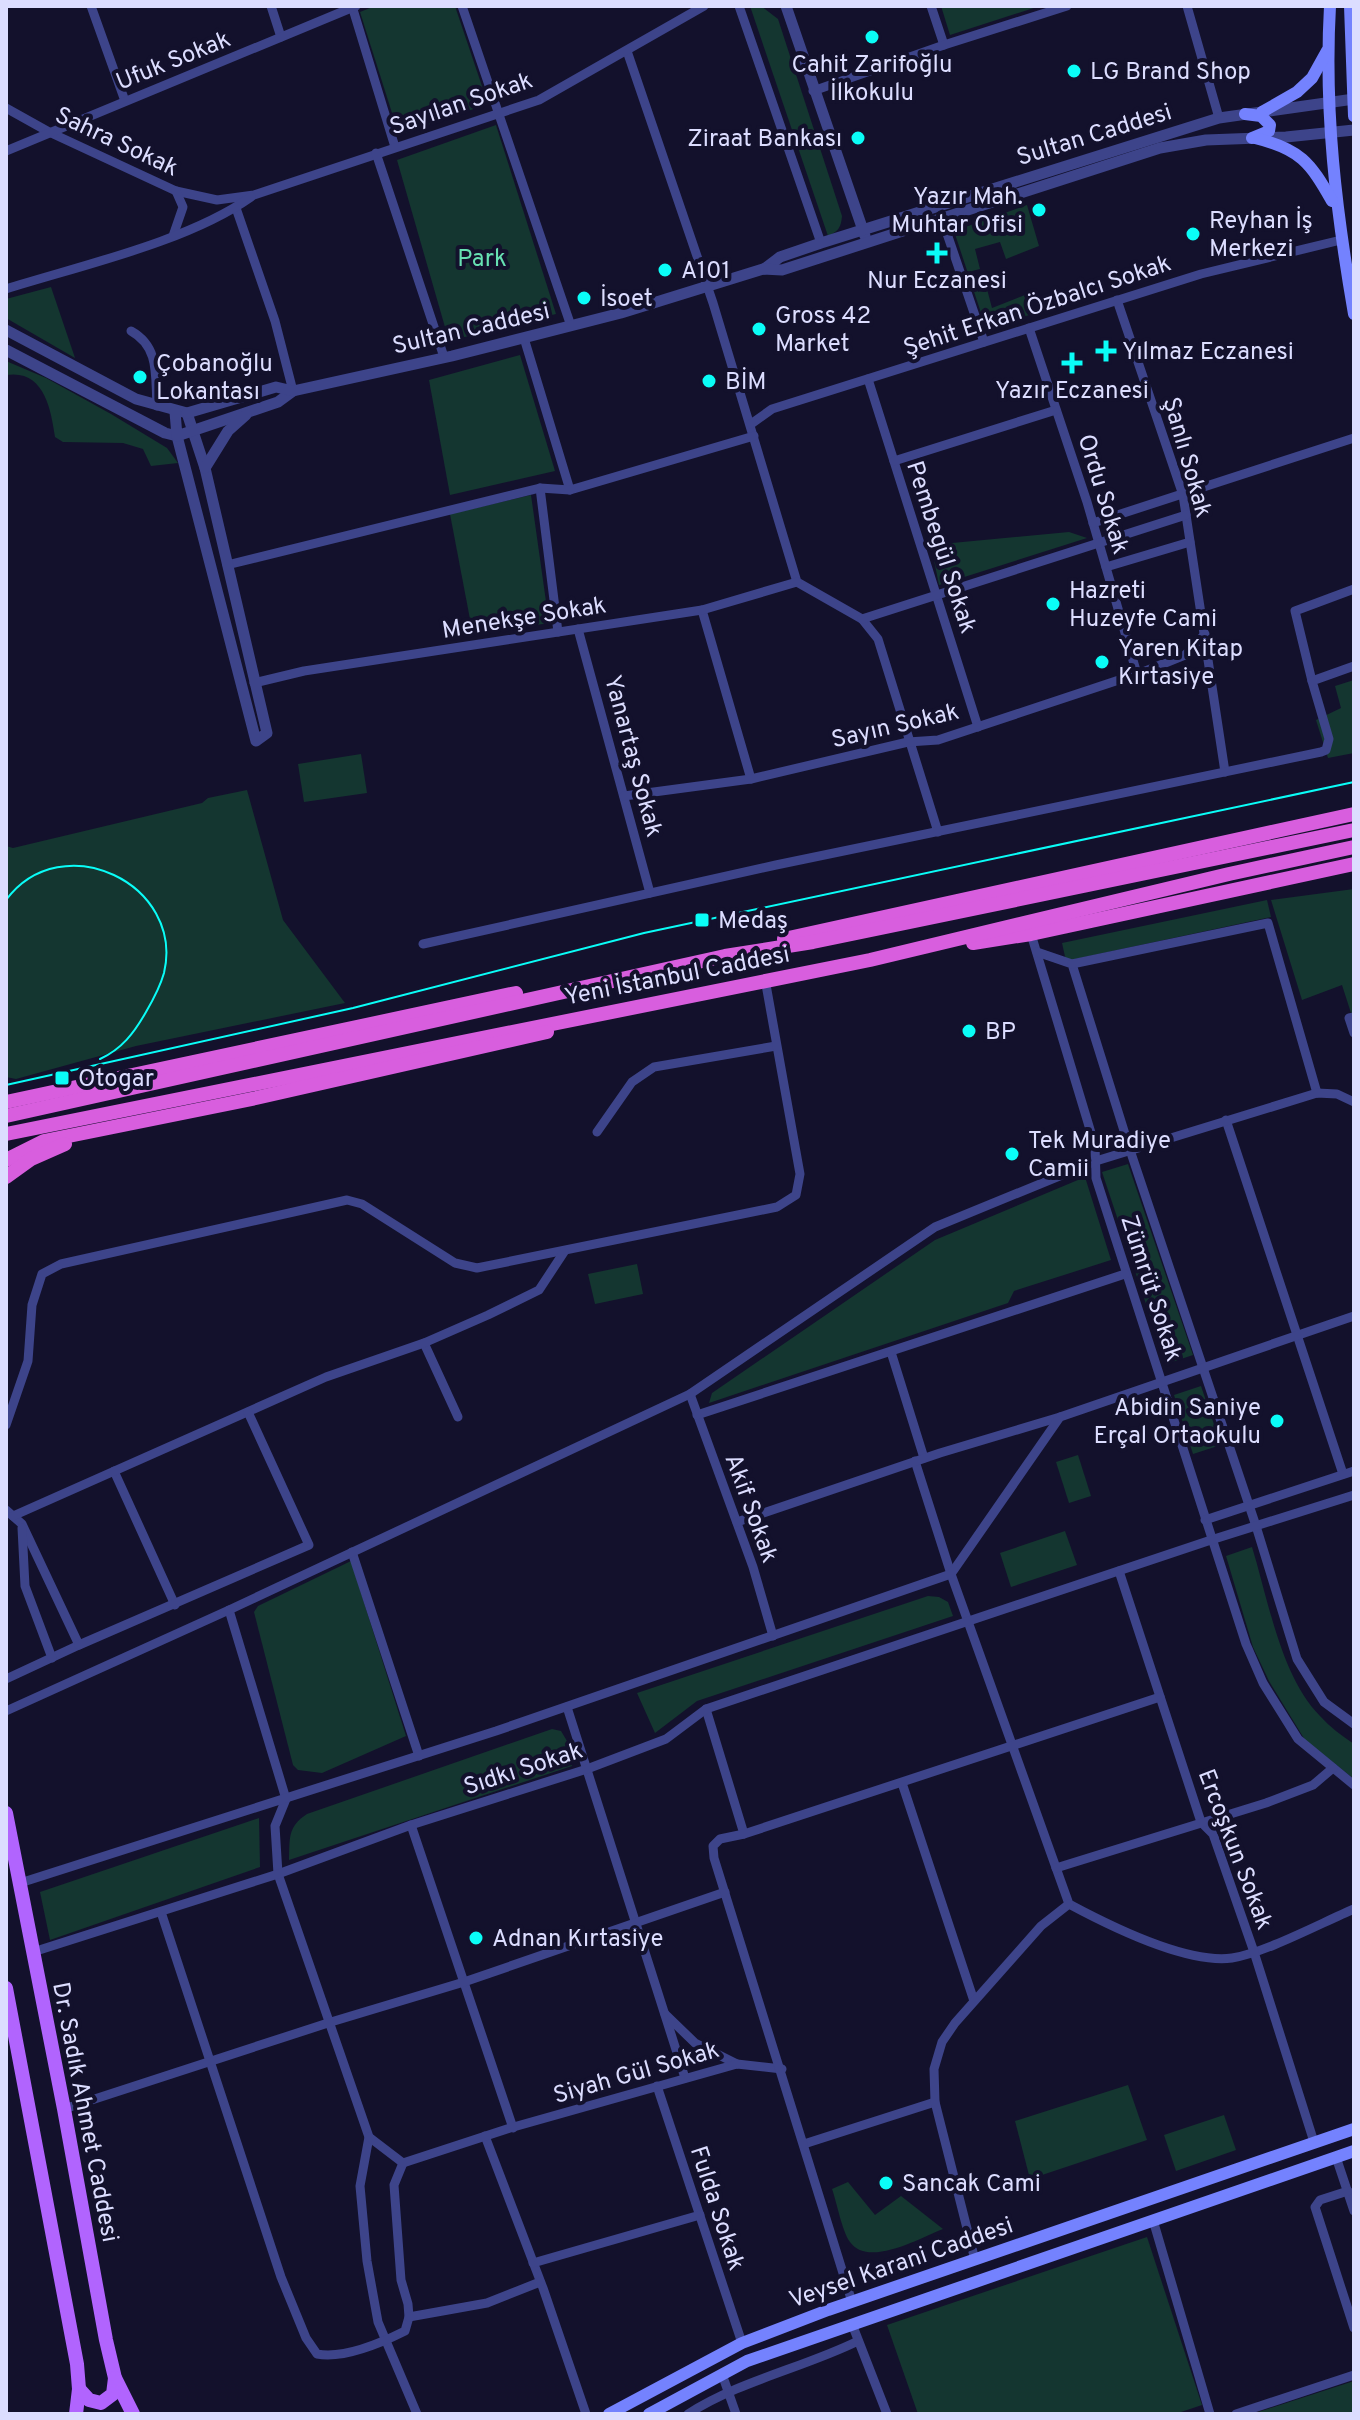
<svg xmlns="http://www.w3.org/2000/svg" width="1360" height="2420" viewBox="0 0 1360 2420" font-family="Overpass,sans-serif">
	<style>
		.green { fill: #143630 }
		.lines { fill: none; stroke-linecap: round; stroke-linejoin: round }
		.minor { stroke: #3d448a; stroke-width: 9 }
		.tertiary { stroke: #3d448a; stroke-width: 11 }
		.secondary { stroke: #7482fe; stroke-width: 12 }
		.primary { stroke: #b164fe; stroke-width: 14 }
		.trunk { stroke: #d85ede; stroke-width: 14 }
		.tram { stroke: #0afdf7; stroke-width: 2 }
		.poi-dot { fill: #0afdf7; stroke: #13112c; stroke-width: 3 }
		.labels { text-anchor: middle; stroke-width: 8; stroke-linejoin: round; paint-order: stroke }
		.street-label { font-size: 24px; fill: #dcddff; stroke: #13112c }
		.poi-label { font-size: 24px; fill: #dcddff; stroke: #13112c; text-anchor: start }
		.park-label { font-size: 24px; fill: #67e0b2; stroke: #13112c }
	</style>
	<rect width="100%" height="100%" fill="#13112c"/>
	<g class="green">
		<polygon points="375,6 455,6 488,104 399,135 360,12"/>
		<path d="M750,6H761L778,19L842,216C841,227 839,231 828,236Z"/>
		<polygon points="941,6 1040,6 950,35"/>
		<polygon points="496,125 556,314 449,341 397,160"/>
		<polygon points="1027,205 1039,246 1006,259 1000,242 975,249 980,269 972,271 978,292 987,289 992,308 1025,295 1032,302 1036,313 986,328 954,231"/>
		<polygon points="51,287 75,358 6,318 6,299"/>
		<polygon points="520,355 555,471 450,495 429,380"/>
		<path d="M6,361L46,378L111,414L167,448L178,463L151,466L143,449L123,443L63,442L55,437C51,409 44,369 6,375Z"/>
		<polygon points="531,495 549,623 473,635 450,514"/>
		<polygon points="1069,532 1087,538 939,585 931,545"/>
		<polygon points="1354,680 1354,753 1328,758 1316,720 1341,708 1335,686"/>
		<polygon points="361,754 367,793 304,802 298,764"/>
		<polygon points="247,790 283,920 345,1003 136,1046 16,1079 6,1077 6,846 13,848 202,803 208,798"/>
		<polygon points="1354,889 1354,1012 1351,1013 1342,985 1302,1000 1271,900"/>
		<polygon points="1267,900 1271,917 1066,961 1062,943"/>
		<polygon points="1128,1164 1193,1355 1166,1364 1102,1172"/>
		<polygon points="1085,1177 1111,1260 1014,1291 1008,1303 709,1403 712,1393 935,1240"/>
		<polygon points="637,1264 643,1294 595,1304 588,1274"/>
		<polygon points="1201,1386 1221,1445 1193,1454 1174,1395"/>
		<polygon points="1078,1455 1091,1496 1069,1503 1056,1462"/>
		<polygon points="1065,1531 1077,1565 1011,1587 1000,1553"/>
		<path d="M1252,1547C1268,1599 1281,1677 1320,1716C1330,1727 1342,1736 1354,1744V1779L1305,1740L1269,1681L1253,1647L1226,1556Z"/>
		<polygon points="351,1561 406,1736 322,1773 298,1770 293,1765 254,1612 258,1606"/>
		<polygon points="928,1596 939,1597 948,1602 953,1616 697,1701 655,1733 637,1693"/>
		<path d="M552,1729L561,1731L567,1741L572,1766L289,1860C290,1839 287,1827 307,1814Z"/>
		<polygon points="259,1818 260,1867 50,1940 40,1892"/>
		<polygon points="1128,2085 1147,2140 1030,2179 1015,2121"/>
		<polygon points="1224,2115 1236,2150 1176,2171 1164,2135"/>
		<path d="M848,2182L875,2215L901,2196L943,2229C920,2238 868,2268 850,2242C842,2231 837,2203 832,2189Z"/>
		<polygon points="1147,2237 1202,2405 1175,2414 918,2414 887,2325"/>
		<polygon points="1354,2381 1354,2414 1252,2414"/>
	</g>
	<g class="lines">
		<g class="minor">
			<polyline points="91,6 125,101"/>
			<polyline points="271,6 281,37"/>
			<polyline points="352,6 395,147"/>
			<polyline points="462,6 571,326"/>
			<polyline points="739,6 821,243"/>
			<polyline points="931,6 944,45"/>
			<polyline points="1187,6 1219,118"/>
			<polyline points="627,51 713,303 797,582 862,619 878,639 938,832"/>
			<polyline points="813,91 944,45 1067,6"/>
			<polyline points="6,108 49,132 176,191 217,200 254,195 539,100 704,6"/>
			<polyline points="6,151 356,6"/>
			<polyline points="376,153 444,357"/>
			<polyline points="236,208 275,321 293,391"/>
			<polyline points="942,219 984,342"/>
			<polyline points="173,236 183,207 176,191"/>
			<path d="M6,289C82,265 187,242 251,197"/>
			<polyline points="1117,300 1183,495 1225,772"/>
			<polyline points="1029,328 1087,502 1137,674"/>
			<path d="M131,331C160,347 155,376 157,406"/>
			<polyline points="524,338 570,490"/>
			<polyline points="868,379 978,727"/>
			<polyline points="751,424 772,409 1201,274 1341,240"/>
			<polyline points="894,461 1056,410"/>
			<polyline points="540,488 558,632"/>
			<polyline points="1093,523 1354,438"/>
			<polyline points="227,565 540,488 570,490 754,436"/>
			<polyline points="1106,567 1190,542"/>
			<polyline points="702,610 751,779"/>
			<polyline points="862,619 1186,515"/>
			<polyline points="578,629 650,893"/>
			<polyline points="1312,681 1295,611 1354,589"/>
			<polyline points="254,683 304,671 702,610 797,582"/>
			<polyline points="624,796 751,779 908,742 938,740 1143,672 1185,655 1205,634"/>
			<polyline points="1031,934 1095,1146 1096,1178 1246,1644 1263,1683 1298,1739 1354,1785"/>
			<polyline points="423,944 776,865 1321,752 1326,750 1329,739 1312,681 1354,666"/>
			<polyline points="1037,952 1072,964 1130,1150 1256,1526 1297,1659 1324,1702 1354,1724"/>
			<polyline points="1072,964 1268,923 1317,1093"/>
			<polyline points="1354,1017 1349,1018 1354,1033"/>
			<polyline points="1226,1120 1343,1474"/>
			<polyline points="597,1132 632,1082 654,1067 776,1046"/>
			<polyline points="424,1343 458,1417"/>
			<polyline points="891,1352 924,1458"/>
			<polyline points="690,1394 753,1567 773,1636"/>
			<polyline points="697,1415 1125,1274"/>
			<polyline points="6,1425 28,1361 32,1305 42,1274 61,1264 347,1200 362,1204 455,1263 477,1268 777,1207 796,1195 800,1174 765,979"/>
			<path d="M915,1461L951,1574L1069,1904C1110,1926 1186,1964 1232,1958C1265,1953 1321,1923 1354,1909"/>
			<polyline points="114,1471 175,1605"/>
			<polyline points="6,1510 22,1524 79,1645 6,1679"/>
			<polyline points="13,1516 326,1377 424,1343 488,1315 539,1290 564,1252"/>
			<polyline points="1205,1520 1354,1471"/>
			<polyline points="737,1522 940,1453 1060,1417"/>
			<polyline points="22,1528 25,1586 52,1658"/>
			<polyline points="352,1552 419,1756"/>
			<polyline points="1119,1571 1201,1822 1213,1834 1254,1952 1314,2142"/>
			<polyline points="229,1610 286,1799 275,1826 278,1874 369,2137 360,2186 367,2261 378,2322 417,2414"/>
			<polyline points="79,1645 309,1545 248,1412"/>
			<polyline points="567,1707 685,2078"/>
			<polyline points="706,1709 744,1834"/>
			<polyline points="6,1711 229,1610 690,1394 935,1227 1096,1161 1317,1093 1337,1094 1354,1102"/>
			<polyline points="902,1783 974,2001"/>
			<polyline points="411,1825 513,2128"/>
			<polyline points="1056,1868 1266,1803 1313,1785 1333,1768"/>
			<polyline points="20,1883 496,1731 951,1574 1060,1417 1354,1316"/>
			<path d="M161,1912L281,2277L306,2338L317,2354C344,2359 381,2343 405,2331L409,2317L408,2304L401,2280L394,2185L403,2163"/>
			<polyline points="33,1952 278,1874 411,1825 587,1769 666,1739 706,1709 1211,1540 1354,1495"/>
			<polyline points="665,2014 695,2043 737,2064"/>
			<polyline points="657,2086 742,2343"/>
			<polyline points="64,2109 331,2022 464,1982 725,1892"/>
			<polyline points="485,2136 543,2288 586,2414"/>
			<polyline points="369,2137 403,2163 510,2128 737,2064 782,2069"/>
			<polyline points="804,2144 935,2102"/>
			<polyline points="1336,2157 1354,2211"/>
			<polyline points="1348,2191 1320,2200 1315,2207 1354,2328"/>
			<polyline points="1153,2220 1210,2414"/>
			<polyline points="975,2260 935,2102 934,2069 942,2042 955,2023 1041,1926 1069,1904"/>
			<polyline points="533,2263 700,2215"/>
			<polyline points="852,2302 714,1858 713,1846 720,1839 744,1834 1160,1697"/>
			<polyline points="409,2317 487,2303 540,2282"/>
			<polyline points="852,2324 887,2414"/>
			<polyline points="722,2374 736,2414"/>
			<path d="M688,2414C739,2381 803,2368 858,2341"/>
			<polyline points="1236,2414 1354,2375"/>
		</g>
		<g class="tertiary">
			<polyline points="786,6 865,236"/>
			<polyline points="764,269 780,257 821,243 1219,118 1354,99"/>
			<polyline points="6,330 136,399 187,413 205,468 267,733 256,741 177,436 165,433 6,350"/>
			<polyline points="175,412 177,436 278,402 293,391"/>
			<polyline points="187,413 276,387 293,391 452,356 621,313 763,269 782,270 1160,148 1206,140 1286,137 1354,130"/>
			<polyline points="205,468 228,431 246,415"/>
		</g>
		<g class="secondary">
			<path d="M1330,6C1324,112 1336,210 1354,314"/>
			<polyline points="1350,6 1354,116"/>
			<polyline points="1262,112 1297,92 1312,78 1327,51"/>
			<polyline points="1245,114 1261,116 1270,125 1269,131 1252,138"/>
			<path d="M1255,138C1300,149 1310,162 1332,201"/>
			<polyline points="609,2414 742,2343 828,2310 1354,2129"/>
			<polyline points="649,2414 747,2361 1354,2151"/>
		</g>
		<g class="primary">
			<polyline points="6,1813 64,2109 106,2340 115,2378 133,2414"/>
			<polyline points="6,1988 77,2364 79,2389 76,2414"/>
			<polyline points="79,2389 89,2400 101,2403 113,2394 115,2378"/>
		</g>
		<g class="trunk">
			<polyline points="784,939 1354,814"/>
			<polyline points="973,943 1031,934 1354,864"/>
			<polyline points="6,1102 516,993"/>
			<polyline points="6,1116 725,956 813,942 1354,830"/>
			<polyline points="6,1134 870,960 1229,874 1354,847"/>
			<polyline points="6,1160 44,1141 256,1098 547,1032"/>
			<polyline points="6,1177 31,1159 65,1144"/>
		</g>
		<g class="tram">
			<path d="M6,900C62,825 185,884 164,973C160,987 153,1000 146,1012C134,1033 122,1049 100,1059"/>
			<polyline points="6,1085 353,1008 644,933 1354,782"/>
		</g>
	</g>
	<g class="poi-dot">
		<circle cx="872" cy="37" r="8"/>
		<circle cx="1074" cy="71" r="8"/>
		<circle cx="858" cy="138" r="8"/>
		<circle cx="1039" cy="210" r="8"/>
		<circle cx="1193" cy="234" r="8"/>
		<path d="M933 241h8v8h8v8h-8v8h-8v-8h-8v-8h8z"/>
		<circle cx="665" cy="270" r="8"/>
		<circle cx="584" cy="298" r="8"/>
		<circle cx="759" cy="329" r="8"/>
		<path d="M1102 339h8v8h8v8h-8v8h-8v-8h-8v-8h8z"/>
		<path d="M1068 351h8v8h8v8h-8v8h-8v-8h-8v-8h8z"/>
		<circle cx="140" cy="377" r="8"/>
		<circle cx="709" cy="381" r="8"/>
		<circle cx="1053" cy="604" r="8"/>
		<circle cx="1102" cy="662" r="8"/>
		<rect x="694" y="912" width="16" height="16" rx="4"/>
		<circle cx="969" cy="1031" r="8"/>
		<rect x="54" y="1070" width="16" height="16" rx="4"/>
		<circle cx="1012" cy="1154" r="8"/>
		<circle cx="1277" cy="1421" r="8"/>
		<circle cx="476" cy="1938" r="8"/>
		<circle cx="886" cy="2183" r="8"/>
	</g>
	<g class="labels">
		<g class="street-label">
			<text transform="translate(173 60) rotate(-22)" y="8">Ufuk Sokak</text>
			<text transform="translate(461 103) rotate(-19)" y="8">Sayılan Sokak</text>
			<text transform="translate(1094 134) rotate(-17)" y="8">Sultan Caddesi</text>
			<text transform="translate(117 141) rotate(25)" y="8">Sahra Sokak</text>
			<text transform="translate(1037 305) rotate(-18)" y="8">Şehit Erkan Özbalcı Sokak</text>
			<text transform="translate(471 328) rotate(-13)" y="8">Sultan Caddesi</text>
			<text transform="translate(1188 457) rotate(74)" y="8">Şanlı Sokak</text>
			<text transform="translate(1104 494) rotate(73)" y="8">Ordu Sokak</text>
			<text transform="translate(942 547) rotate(72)" y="8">Pembegül Sokak</text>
			<text transform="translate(524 617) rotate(-9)" y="8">Menekşe Sokak</text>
			<text transform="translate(895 725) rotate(-13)" y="8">Sayın Sokak</text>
			<text transform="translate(634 756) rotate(75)" y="8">Yanartaş Sokak</text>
			<text transform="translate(677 975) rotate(-11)" y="8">Yeni İstanbul Caddesi</text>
			<text transform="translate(1152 1288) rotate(72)" y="8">Zümrüt Sokak</text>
			<text transform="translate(752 1508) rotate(70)" y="8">Akif Sokak</text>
			<text transform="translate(523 1768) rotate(-18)" y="8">Sıdkı Sokak</text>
			<text transform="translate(1236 1849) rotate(69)" y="8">Ercoşkun Sokak</text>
			<text transform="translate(636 2072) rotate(-16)" y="8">Siyah Gül Sokak</text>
			<text transform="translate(86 2112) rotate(79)" y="8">Dr. Sadık Ahmet Caddesi</text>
			<text transform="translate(718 2208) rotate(72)" y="8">Fulda Sokak</text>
			<text transform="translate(901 2262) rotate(-19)" y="8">Veysel Karani Caddesi</text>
		</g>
		<g class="poi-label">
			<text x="872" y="72" text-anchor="middle">Cahit Zarifoğlu<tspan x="872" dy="28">İlkokulu</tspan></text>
			<text x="1090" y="79">LG Brand Shop</text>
			<text x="842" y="146" text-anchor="end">Ziraat Bankası</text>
			<text x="1023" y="204" text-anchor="end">Yazır Mah.<tspan x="1023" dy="28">Muhtar Ofisi</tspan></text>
			<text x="1209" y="228">Reyhan İş<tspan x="1209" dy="28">Merkezi</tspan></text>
			<text x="681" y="278">A101</text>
			<text x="937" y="288" text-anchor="middle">Nur Eczanesi</text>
			<text x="600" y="306">İsoet</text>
			<text x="775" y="323">Gross 42<tspan x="775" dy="28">Market</tspan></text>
			<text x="1122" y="359">Yılmaz Eczanesi</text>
			<text x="156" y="371">Çobanoğlu<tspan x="156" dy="28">Lokantası</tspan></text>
			<text x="725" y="389">BİM</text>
			<text x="1072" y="398" text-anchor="middle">Yazır Eczanesi</text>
			<text x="1069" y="598">Hazreti<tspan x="1069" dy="28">Huzeyfe Cami</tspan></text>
			<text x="1118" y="656">Yaren Kitap<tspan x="1118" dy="28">Kırtasiye</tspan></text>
			<text x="718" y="928">Medaş</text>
			<text x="985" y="1039">BP</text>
			<text x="78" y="1086">Otogar</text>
			<text x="1028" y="1148">Tek Muradiye<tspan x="1028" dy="28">Camii</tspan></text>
			<text x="1261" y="1415" text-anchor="end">Abidin Saniye<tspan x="1261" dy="28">Erçal Ortaokulu</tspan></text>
			<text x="492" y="1946">Adnan Kırtasiye</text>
			<text x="902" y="2191">Sancak Cami</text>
		</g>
		<g class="park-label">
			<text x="482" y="266">Park</text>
		</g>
	</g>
	<rect width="1360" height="2420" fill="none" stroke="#dcddff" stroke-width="16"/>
</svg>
